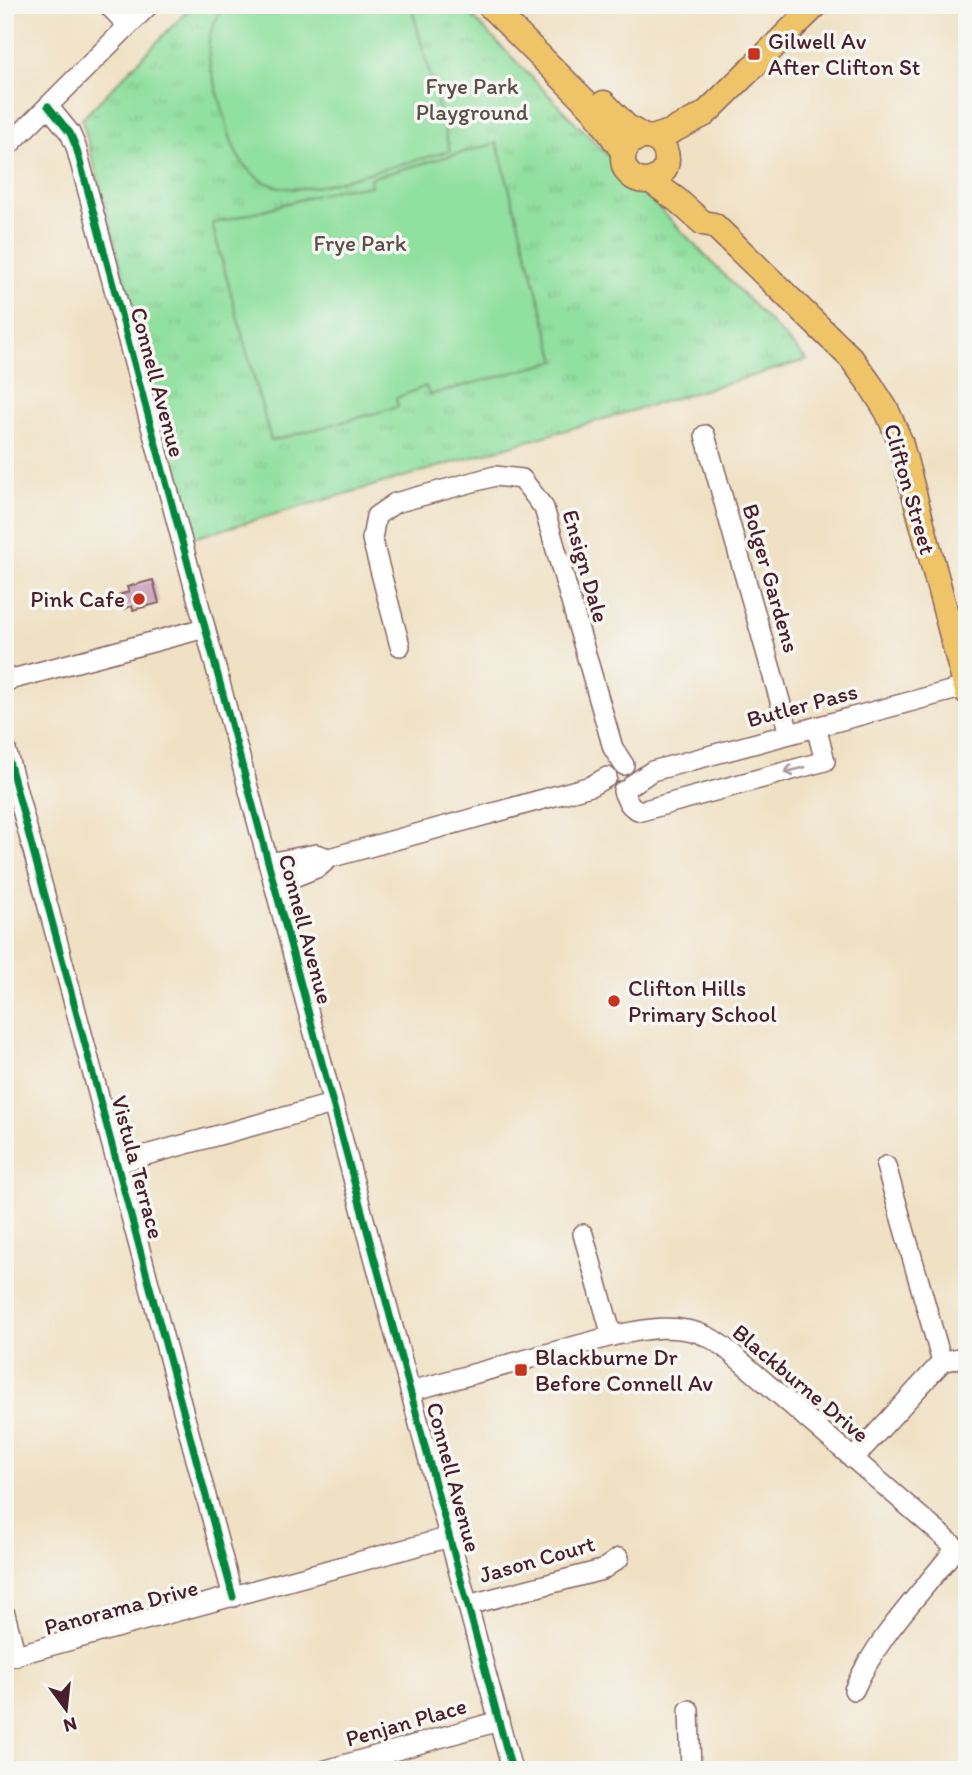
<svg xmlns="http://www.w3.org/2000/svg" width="972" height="1775" viewBox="0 0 972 1775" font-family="Itim,sans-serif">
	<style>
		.park { fill: url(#park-tufts); stroke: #6d8065; stroke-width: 2 }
		.pitch { fill: #90e09f; stroke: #6d8065; stroke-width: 2 }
		.building { fill: #c496b8 }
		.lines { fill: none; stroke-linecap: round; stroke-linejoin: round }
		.minor-casing { stroke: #846361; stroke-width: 22 }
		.major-casing { stroke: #846361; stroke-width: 27 }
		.minor { stroke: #fff; stroke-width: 19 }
		.major { stroke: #efc469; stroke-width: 24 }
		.cycleway-casing { stroke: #f6f6f2; stroke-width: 11 }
		.cycleway { stroke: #00873e; stroke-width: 7 }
		.oneway { stroke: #ae9aa0 }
		.poi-dot { fill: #c8321e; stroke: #f6f6f2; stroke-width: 2.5 }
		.labels { text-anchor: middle; stroke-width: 7; stroke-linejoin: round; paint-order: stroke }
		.poi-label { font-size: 23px; fill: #4a1f2b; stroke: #f6f6f2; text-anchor: start }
		.park-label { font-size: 23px; fill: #5c4f48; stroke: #f6f6f2 }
		.street-label { font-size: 23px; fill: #4a1f2b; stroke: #f6f6f2 }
	</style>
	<defs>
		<pattern id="park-tufts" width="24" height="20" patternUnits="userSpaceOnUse" patternTransform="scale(1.75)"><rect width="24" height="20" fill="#90e09f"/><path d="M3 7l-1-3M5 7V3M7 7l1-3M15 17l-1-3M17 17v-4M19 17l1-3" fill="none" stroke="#7ec089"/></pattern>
	</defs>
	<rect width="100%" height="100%" fill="#f6f6f2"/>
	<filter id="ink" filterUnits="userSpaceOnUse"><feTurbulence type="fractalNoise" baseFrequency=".0143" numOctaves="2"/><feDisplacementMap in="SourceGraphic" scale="14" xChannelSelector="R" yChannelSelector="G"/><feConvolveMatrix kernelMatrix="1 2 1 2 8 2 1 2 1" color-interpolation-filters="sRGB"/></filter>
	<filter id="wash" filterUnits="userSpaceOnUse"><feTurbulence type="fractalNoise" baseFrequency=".00686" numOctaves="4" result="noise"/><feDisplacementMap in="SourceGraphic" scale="28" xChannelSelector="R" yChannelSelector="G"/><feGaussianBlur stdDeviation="1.57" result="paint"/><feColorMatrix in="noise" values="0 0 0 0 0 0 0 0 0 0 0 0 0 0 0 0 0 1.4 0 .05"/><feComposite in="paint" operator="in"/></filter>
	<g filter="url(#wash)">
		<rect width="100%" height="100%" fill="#f0e1c4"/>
		<polygon class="park" points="193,5 461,5 807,360 193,538 82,119"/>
		<g class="pitch">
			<path d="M225,5H411L450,151C423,158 396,166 368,173C323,185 270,208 238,156C229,141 226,118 220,100C209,63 199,41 225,5Z"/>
			<polygon points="497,143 556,361 429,395 426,386 396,398 398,407 271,441 212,224 339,189 371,186 370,178"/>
		</g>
		<g id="blocks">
			<polygon class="building" points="153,580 159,603 133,610 132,606 123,609 119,595 129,592 127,587"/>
		</g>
	</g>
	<g filter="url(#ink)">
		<use href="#blocks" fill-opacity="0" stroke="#846361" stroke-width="2"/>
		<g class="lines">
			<defs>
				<g id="minor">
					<polyline points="108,5 128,26"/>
					<polyline points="48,106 70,133 76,147 512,1770"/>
					<polyline points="5,149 149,5"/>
					<polyline points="705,435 789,733"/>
					<polyline points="400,646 372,539 376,516 395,503 495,476 522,479 544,508 613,748 624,765"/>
					<polyline points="5,681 205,628"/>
					<polyline points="5,746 233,1597"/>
					<polyline points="633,784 652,771 965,687"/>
					<path d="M623,791C627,801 630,808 641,811L825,761L816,727"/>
					<polyline points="268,863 316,854 329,858"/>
					<polyline points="274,885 319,867 329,858 591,786 607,777"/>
					<polyline points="117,1163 332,1104"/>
					<polyline points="886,1166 942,1362"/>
					<polyline points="583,1234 612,1336"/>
					<path d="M411,1391L612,1336C642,1330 676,1322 706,1336C714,1339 722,1346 729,1351L967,1557"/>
					<polyline points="853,1459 942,1362 967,1356"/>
					<polyline points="468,1605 602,1570 619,1558"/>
					<polyline points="5,1614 16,1656"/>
					<polyline points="5,1658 450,1537"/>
					<path d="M854,1690C878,1635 920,1595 956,1548"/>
					<polyline points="689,1710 691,1770"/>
					<polyline points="326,1770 499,1721"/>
				</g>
				<g id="major">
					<polyline points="489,5 594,110 624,153"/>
					<polyline points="604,103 626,126 644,137"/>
					<circle cx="645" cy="159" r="22"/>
					<polyline points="652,138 670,132 705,114 816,5"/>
					<polyline points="651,181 677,200 703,223 714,225 851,358 870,384 887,411 900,441 967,692"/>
				</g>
			</defs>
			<use href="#minor" class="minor-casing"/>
			<use href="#major" class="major-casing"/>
			<use href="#minor" class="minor"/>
			<use href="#major" class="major"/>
			<defs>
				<g id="cycleway">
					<polyline points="48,106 70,133 76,147 512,1770"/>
					<polyline points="5,746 233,1597"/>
				</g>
			</defs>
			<use href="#cycleway" class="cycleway-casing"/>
			<use href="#cycleway" class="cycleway"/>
		</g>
		<defs><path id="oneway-shaft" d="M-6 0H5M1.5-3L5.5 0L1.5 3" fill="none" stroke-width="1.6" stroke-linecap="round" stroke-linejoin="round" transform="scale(1.75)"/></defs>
		<use class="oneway" href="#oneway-shaft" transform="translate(794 770) rotate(165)"/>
	</g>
	<g class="poi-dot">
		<rect x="747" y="47" width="14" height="14" rx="3.5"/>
		<circle cx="139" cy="599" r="7"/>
		<circle cx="614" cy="1001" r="7"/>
		<rect x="514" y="1363" width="14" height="14" rx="3.5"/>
	</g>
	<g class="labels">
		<g class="poi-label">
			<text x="768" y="49">Gilwell Av<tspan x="768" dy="26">After Clifton St</tspan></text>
			<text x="125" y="607" text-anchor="end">Pink Cafe</text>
			<text x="628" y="996">Clifton Hills<tspan x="628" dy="26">Primary School</tspan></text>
			<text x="535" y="1365">Blackburne Dr<tspan x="535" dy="26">Before Connell Av</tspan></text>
		</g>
		<g class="park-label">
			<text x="472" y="94">Frye Park<tspan x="472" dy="26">Playground</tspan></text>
			<text x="360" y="251">Frye Park</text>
		</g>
		<g class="street-label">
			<text transform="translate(158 382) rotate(75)" y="8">Connell Avenue</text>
			<text transform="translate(910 489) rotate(74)" y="8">Clifton Street</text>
			<text transform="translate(586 566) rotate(74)" y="8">Ensign Dale</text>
			<text transform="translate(771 578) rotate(74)" y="8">Bolger Gardens</text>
			<text transform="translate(802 705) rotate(-15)" y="8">Butler Pass</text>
			<text transform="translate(306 929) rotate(75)" y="8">Connell Avenue</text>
			<text transform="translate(138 1167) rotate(75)" y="8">Vistula Terrace</text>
			<text transform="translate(801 1383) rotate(40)" y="8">Blackburne Drive</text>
			<text transform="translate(454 1477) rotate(75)" y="8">Connell Avenue</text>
			<text transform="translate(537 1559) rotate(-16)" y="8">Jason Court</text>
			<text transform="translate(121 1607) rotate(-15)" y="8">Panorama Drive</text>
			<text transform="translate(406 1722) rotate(-16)" y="8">Penjan Place</text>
		</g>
	</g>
	<rect width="972" height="1775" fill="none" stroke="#f6f6f2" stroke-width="28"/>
	<g transform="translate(66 1709) rotate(165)" stroke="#f6f6f2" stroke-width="5" paint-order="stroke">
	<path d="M0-5L12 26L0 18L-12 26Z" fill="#4a1f2b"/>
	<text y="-10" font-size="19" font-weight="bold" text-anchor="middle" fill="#4a1f2b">N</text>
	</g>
</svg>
